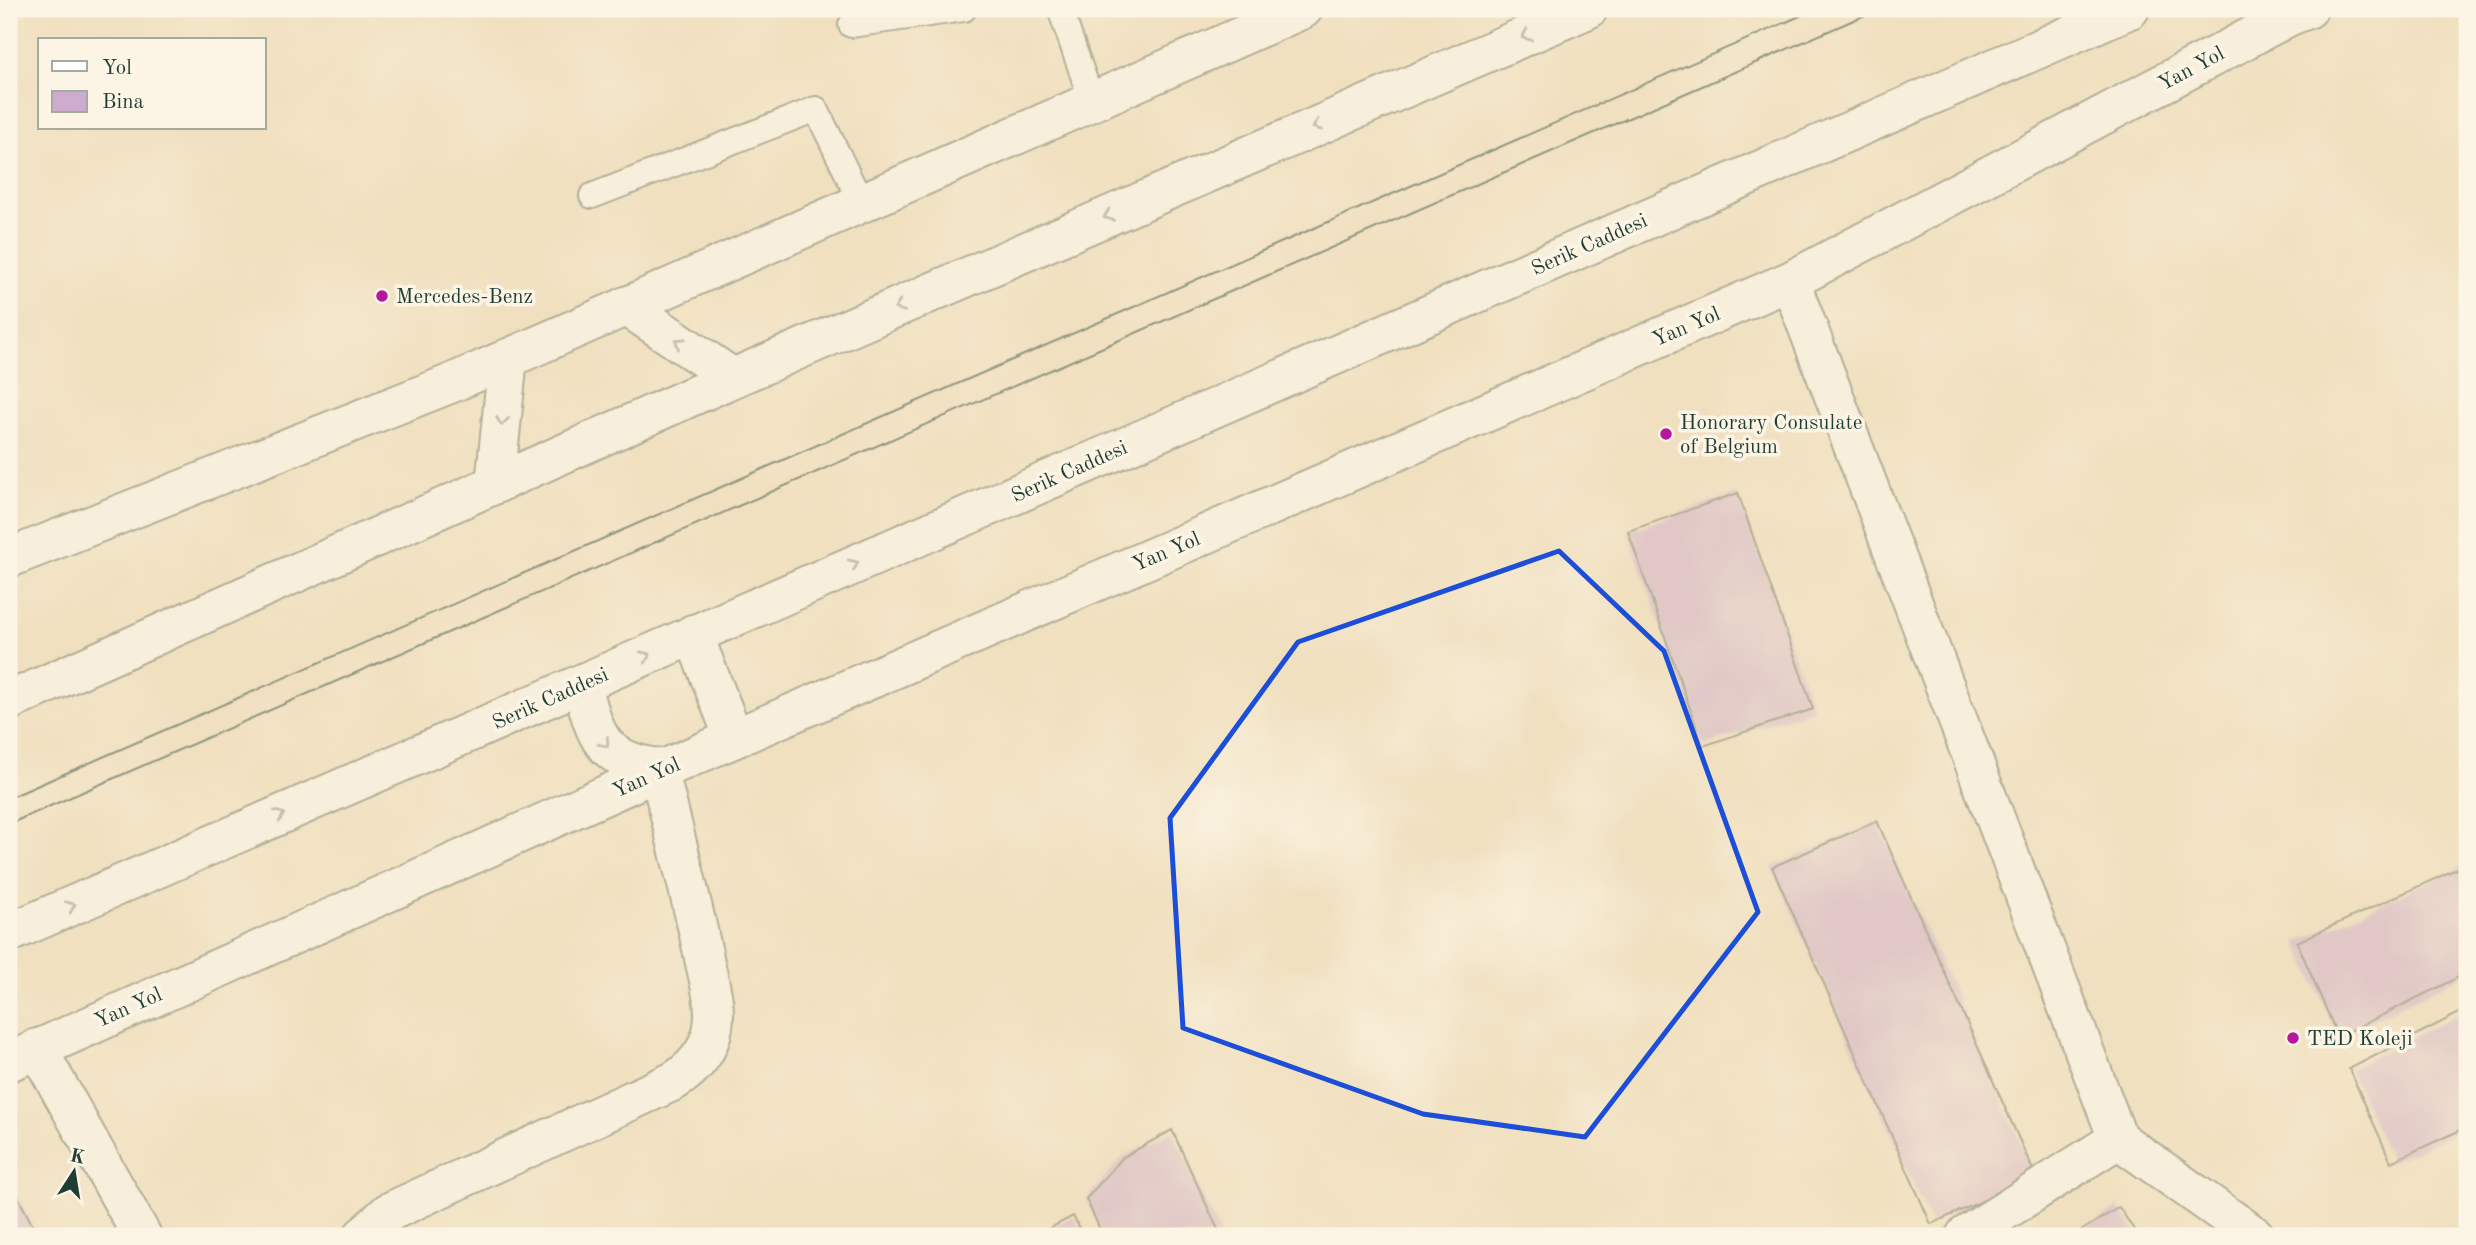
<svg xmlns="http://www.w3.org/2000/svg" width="2476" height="1245" viewBox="0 0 2476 1245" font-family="'Old Standard TT',serif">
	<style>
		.building { fill: #ceacd0 }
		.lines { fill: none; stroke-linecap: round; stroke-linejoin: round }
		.service-casing { stroke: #687665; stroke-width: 28 }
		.minor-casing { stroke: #687665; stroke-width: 42 }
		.tertiary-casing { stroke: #687665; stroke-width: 42 }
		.trunk-casing { stroke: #687665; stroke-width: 42 }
		.service { stroke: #fff; stroke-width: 24 }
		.minor { stroke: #fff; stroke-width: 38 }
		.tertiary { stroke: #fff; stroke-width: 38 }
		.trunk { stroke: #fff; stroke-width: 38 }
		.tram { stroke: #1f3d34; stroke-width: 2 }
		.oneway { stroke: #8f9e9a }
		.marked { fill: none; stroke: #1d4ed8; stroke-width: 5; stroke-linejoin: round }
		.poi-dot { fill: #b5179e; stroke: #fcf5e5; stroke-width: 2.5 }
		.labels { text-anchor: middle; stroke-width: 7; stroke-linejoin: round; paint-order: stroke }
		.street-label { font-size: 21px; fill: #1f3d34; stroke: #fcf5e5 }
		.poi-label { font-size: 21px; fill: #1f3d34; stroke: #fcf5e5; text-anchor: start }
	</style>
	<rect width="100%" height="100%" fill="#fcf5e5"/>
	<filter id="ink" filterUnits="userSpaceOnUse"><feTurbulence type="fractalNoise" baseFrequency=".0143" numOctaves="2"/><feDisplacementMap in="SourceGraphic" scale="14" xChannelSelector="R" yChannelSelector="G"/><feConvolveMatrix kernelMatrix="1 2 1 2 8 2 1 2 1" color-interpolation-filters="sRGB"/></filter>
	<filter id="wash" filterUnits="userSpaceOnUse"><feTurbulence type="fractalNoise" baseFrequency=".00686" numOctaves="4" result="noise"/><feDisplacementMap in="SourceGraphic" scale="28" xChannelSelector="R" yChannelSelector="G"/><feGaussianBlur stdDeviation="1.57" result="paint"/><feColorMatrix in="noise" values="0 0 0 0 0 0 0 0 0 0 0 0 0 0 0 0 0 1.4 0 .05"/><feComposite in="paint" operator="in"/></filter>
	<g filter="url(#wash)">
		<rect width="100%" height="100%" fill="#f0e0c0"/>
		<g id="blocks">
			<g class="building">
				<polygon points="1738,493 1813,709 1703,746 1628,531"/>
				<polygon points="1877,821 2036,1177 1931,1224 1772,867"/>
				<polygon points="2467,864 2467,973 2338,1037 2297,942"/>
				<polygon points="2467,1009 2467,1127 2391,1162 2349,1069"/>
				<polygon points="1172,1130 1221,1236 1103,1236 1086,1199 1123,1157"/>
				<polygon points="18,1197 38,1236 9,1236 9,1202"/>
				<polygon points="2119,1207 2138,1236 2073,1236"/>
				<polygon points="1073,1216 1084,1236 1035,1236"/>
			</g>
		</g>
	</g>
	<g filter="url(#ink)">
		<use href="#blocks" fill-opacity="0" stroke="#687665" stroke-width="2"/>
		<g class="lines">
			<defs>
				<g id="service">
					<polyline points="1060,9 1092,101"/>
					<polyline points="851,25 964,9"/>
					<polyline points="592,196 816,109 861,202"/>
				</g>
				<g id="minor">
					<polyline points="1790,281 2118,1139 2255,1236"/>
					<polyline points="37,1048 142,1236"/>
					<path d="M363,1236L389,1212L674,1081C693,1069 707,1054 712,1032C718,1008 709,982 704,958C691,895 674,833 659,771"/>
					<polyline points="1965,1236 2118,1139"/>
				</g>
				<g id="tertiary">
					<polyline points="626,306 733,378"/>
					<polyline points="495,484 508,358"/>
					<polyline points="9,558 452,383 1303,9"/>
					<polyline points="693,634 734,738"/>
					<path d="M582,684C595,735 600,760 658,768L659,771"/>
					<polyline points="9,1062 659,771 1790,281 2290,16 2308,9"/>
				</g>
				<g id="trunk">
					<polyline points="9,701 733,378 1588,9"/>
					<polyline points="9,933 2130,9"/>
				</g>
			</defs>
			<use href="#service" class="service-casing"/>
			<use href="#minor" class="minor-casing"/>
			<use href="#tertiary" class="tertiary-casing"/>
			<use href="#trunk" class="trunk-casing"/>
			<use href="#service" class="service"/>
			<use href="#minor" class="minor"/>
			<use href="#tertiary" class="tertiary"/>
			<use href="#trunk" class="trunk"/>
			<g class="tram">
				<polyline points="9,798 1816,9"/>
				<polyline points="9,824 1879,9"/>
			</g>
		</g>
		<defs><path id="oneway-chevron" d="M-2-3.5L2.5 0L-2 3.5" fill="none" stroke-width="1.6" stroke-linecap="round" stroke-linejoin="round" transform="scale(1.75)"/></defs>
		<g class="oneway">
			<use href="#oneway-chevron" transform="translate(1526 36) rotate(157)"/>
			<use href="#oneway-chevron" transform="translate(1317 126) rotate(157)"/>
			<use href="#oneway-chevron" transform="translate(1108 216) rotate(157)"/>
			<use href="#oneway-chevron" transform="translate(899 307) rotate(157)"/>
			<use href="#oneway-chevron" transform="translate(679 342) rotate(-146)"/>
			<use href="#oneway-chevron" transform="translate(502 421) rotate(96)"/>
			<use href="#oneway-chevron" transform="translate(854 564) rotate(-24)"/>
			<use href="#oneway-chevron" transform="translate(646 656) rotate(-24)"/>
			<use href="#oneway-chevron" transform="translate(605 743) rotate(50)"/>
			<use href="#oneway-chevron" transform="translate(280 815) rotate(-23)"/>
			<use href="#oneway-chevron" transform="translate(71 906) rotate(-23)"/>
		</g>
	</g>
	<path d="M0 0H2476V1245H0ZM1559,551L1664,651L1758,912L1585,1137L1423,1114L1183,1028L1170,818L1298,642Z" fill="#f0e0c0" fill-opacity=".55" fill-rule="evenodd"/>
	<path class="marked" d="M1559,551L1664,651L1758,912L1585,1137L1423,1114L1183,1028L1170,818L1298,642Z"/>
	<g class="poi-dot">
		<circle cx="382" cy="296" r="7"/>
		<circle cx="1666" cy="434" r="7"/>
		<circle cx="2293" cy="1038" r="7"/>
	</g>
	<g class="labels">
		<g class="street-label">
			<text transform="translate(2191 68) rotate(-28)" y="7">Yan Yol</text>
			<text transform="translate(1589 244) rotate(-24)" y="7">Serik Caddesi</text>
			<text transform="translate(1686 326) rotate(-23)" y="7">Yan Yol</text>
			<text transform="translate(1069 471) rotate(-24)" y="7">Serik Caddesi</text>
			<text transform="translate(1166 551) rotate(-23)" y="7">Yan Yol</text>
			<text transform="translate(550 698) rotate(-24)" y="7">Serik Caddesi</text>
			<text transform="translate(646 777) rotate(-24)" y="7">Yan Yol</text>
			<text transform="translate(128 1007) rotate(-24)" y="7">Yan Yol</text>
		</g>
		<g class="poi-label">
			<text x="396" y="303">Mercedes-Benz</text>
			<text x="1680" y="429">Honorary Consulate<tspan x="1680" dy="24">of Belgium</tspan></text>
			<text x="2307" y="1045">TED Koleji</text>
		</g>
	</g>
	<rect width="2476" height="1245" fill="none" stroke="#fcf5e5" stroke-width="35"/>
	<rect x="38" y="38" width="228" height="91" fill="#fcf5e5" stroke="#a4ab9e" stroke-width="2"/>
	<rect x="52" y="61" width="35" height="10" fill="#ffffff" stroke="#a4ab9e" stroke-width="2"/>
	<text x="102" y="74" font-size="21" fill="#1f3d34">Yol</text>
	<rect x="52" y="91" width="35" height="21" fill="#ceacd0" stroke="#a4ab9e" stroke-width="2"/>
	<text x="102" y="108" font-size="21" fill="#1f3d34">Bina</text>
	<g transform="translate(74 1172) rotate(12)" stroke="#fcf5e5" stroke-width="5" paint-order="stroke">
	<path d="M0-5L12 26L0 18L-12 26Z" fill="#1f3d34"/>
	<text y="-10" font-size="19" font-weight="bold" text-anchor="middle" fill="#1f3d34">K</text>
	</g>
</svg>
